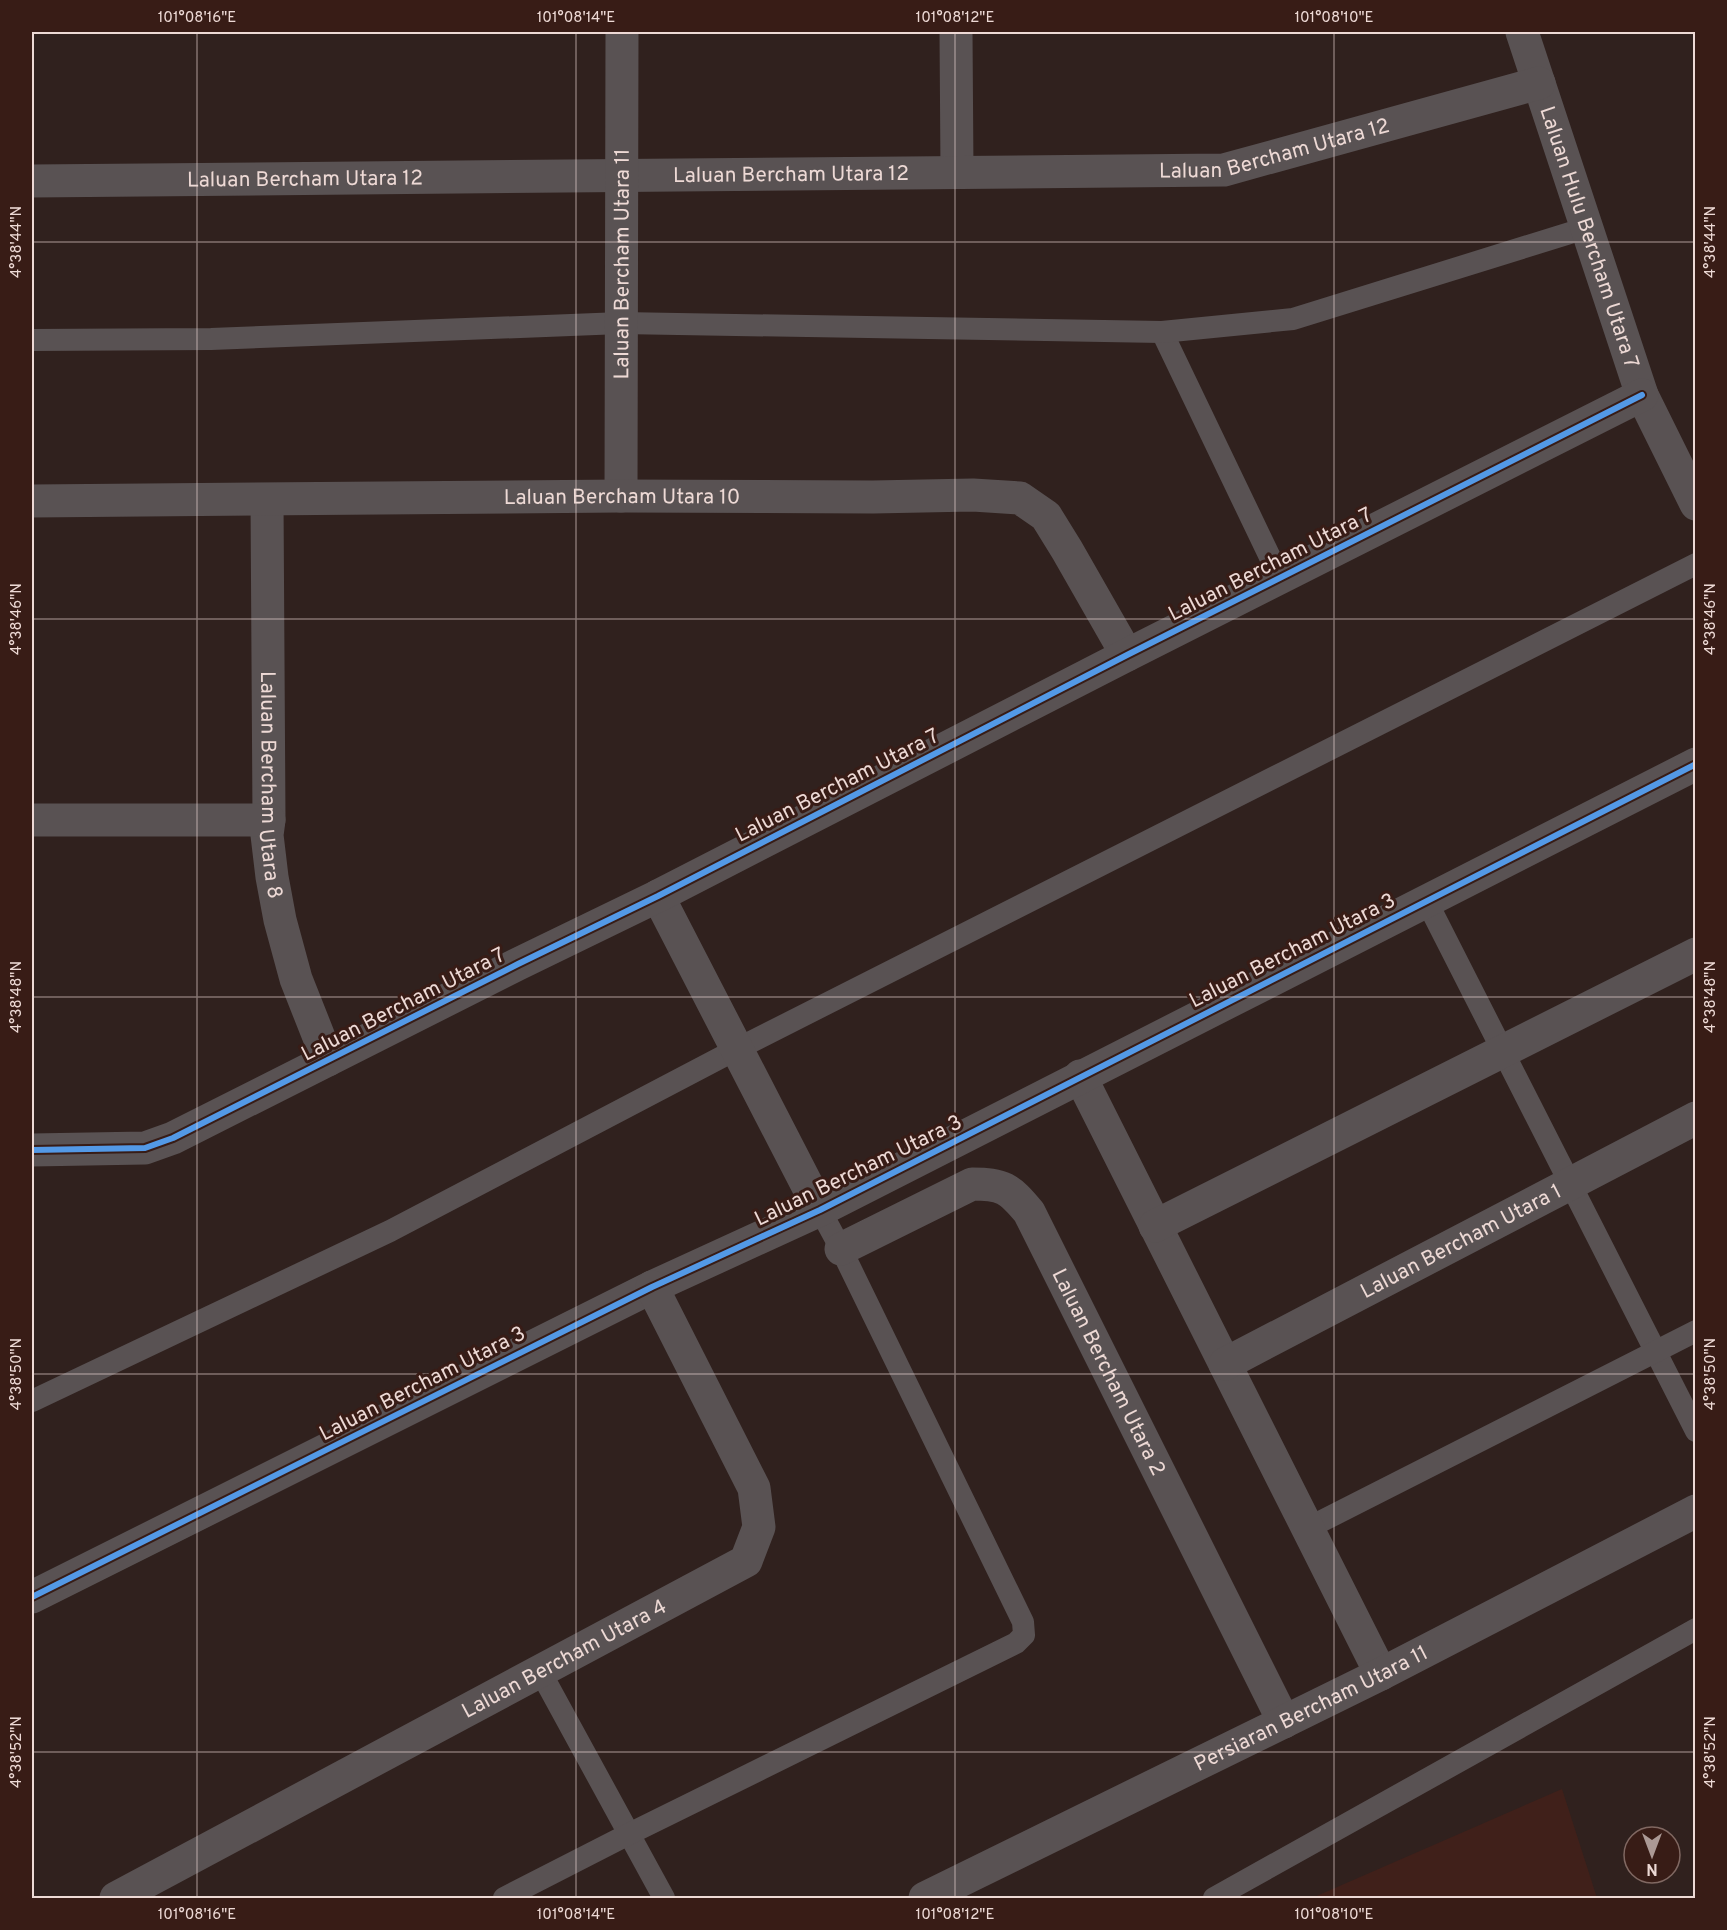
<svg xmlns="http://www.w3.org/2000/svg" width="1727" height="1930" viewBox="0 0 1727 1930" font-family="Overpass,sans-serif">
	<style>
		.built { fill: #40201a }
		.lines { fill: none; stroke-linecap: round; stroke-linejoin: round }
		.service { stroke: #595253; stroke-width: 22 }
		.minor { stroke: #595253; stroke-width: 33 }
		.cycleway-casing { stroke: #381c16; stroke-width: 10 }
		.cycleway { stroke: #5399e6; stroke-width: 6 }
		.ticks { fill: none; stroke: #edd9d5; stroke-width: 1.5; stroke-opacity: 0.45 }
		.labels { text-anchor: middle; stroke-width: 6; stroke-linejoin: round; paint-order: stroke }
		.street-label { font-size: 21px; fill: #edd9d5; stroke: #381c16 }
		.neatline { fill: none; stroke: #edd9d5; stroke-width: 2 }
		.ticks-label { font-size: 15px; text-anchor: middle; fill: #edd9d5 }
	</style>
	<rect width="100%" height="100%" fill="#30211e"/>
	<polygon class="built" points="1562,1789 1597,1898 1312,1898"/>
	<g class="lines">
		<g class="service">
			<polyline points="1162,332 1280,578"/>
			<polyline points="32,340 211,339 621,323 1162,332 1293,319 1586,228"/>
			<polyline points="1426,900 1696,1431"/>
			<polyline points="32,1401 390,1231 737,1049 1696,564"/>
			<polyline points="1308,1528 1696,1331"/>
			<polyline points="540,1671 664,1898"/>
			<polyline points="504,1898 629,1834 1016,1643 1024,1635 1023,1622 841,1249 820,1210"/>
			<polyline points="1214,1898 1696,1629"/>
		</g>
		<g class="minor">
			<polyline points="956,32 957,172"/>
			<path id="s1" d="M1522,32L1642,395L1696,504"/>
			<path id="s2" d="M32,181L1224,170L1539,83"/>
			<path id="s3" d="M621,496L622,32"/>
			<path id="s4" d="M267,500L269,820L267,835L272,877L280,920L296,979L328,1060"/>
			<path id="s5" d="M32,501L621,496L873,497L973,495L1020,498L1046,516L1067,550L1127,655"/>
			<polyline points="32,820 269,820"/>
			<polyline points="658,896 820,1210"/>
			<polyline points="1080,1076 1381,1674"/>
			<polyline points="32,1150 145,1148 173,1138 518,964 658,896 1127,655 1642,395"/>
			<polyline points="1155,1226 1696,954"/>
			<path id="s6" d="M841,1249L972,1184C1003,1184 1009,1188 1029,1212L1284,1722"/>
			<path id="s7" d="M1225,1364L1696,1118"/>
			<polyline points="32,1597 652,1287 820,1210 1696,764"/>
			<path id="s8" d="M116,1898L746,1561L759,1527L754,1488L652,1287"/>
			<path id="s9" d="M925,1898L1381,1674L1696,1511"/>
		</g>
		<defs>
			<g id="cycleway">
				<polyline points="32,1150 145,1148 173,1138 518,964 658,896 1127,655 1642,395"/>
				<polyline points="32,1597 652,1287 820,1210 1696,764"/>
			</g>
		</defs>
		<use href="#cycleway" class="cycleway-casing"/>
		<use href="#cycleway" class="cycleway"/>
	</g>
	<path class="ticks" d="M197,32V1898M576,32V1898M955,32V1898M1334,32V1898M32,242H1696M32,619H1696M32,997H1696M32,1374H1696M32,1752H1696"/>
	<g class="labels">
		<g class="street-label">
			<text dy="7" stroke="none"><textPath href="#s2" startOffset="1245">Laluan Bercham Utara 12</textPath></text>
			<text dy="7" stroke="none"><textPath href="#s2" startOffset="759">Laluan Bercham Utara 12</textPath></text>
			<text dy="7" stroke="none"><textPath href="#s2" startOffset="273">Laluan Bercham Utara 12</textPath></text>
			<text dy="7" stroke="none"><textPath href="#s1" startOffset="216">Laluan Hulu Bercham Utara 7</textPath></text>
			<text dy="7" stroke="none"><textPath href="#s3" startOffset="232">Laluan Bercham Utara 11</textPath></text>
			<text dy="7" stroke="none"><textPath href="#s5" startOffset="590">Laluan Bercham Utara 10</textPath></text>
			<text transform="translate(1270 564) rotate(-27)" y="7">Laluan Bercham Utara 7</text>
			<text dy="7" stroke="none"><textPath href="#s4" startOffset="285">Laluan Bercham Utara 8</textPath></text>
			<text transform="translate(837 785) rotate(-27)" y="7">Laluan Bercham Utara 7</text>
			<text transform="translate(1292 950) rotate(-27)" y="7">Laluan Bercham Utara 3</text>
			<text transform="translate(403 1004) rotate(-27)" y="7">Laluan Bercham Utara 7</text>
			<text transform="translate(858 1170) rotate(-26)" y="7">Laluan Bercham Utara 3</text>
			<text dy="7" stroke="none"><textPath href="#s7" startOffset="266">Laluan Bercham Utara 1</textPath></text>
			<text dy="7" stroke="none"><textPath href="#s6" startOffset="392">Laluan Bercham Utara 2</textPath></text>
			<text transform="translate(422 1383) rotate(-27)" y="7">Laluan Bercham Utara 3</text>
			<text dy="7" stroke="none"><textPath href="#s8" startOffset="508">Laluan Bercham Utara 4</textPath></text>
			<text dy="7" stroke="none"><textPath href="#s9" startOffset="430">Persiaran Bercham Utara 11</textPath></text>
		</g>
	</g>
	<rect width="1727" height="1930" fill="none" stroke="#381c16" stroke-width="66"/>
	<g transform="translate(1652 1855) rotate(180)"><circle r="28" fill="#381c16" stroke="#806862" stroke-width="1.5"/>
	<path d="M0-4.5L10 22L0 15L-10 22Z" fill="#ab9995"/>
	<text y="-9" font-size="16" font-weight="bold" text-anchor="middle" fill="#edd9d5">N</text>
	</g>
	<rect x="33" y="33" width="1661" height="1864" class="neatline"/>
	<g class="ticks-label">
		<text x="197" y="22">101°08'16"E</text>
		<text x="576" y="22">101°08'14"E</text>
		<text x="955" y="22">101°08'12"E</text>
		<text x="1334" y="22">101°08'10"E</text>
		<text transform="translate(1710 242) rotate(-90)" y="5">4°38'44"N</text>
		<text transform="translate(16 242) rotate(-90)" y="5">4°38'44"N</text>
		<text transform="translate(1710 619) rotate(-90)" y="5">4°38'46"N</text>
		<text transform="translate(16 619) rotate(-90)" y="5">4°38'46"N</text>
		<text transform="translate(1710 997) rotate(-90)" y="5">4°38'48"N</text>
		<text transform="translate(16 997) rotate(-90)" y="5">4°38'48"N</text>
		<text transform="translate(1710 1374) rotate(-90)" y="5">4°38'50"N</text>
		<text transform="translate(16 1374) rotate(-90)" y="5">4°38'50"N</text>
		<text transform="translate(1710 1752) rotate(-90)" y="5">4°38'52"N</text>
		<text transform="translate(16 1752) rotate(-90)" y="5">4°38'52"N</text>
		<text x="197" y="1919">101°08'16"E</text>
		<text x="576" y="1919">101°08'14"E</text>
		<text x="955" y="1919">101°08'12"E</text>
		<text x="1334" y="1919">101°08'10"E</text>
	</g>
</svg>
